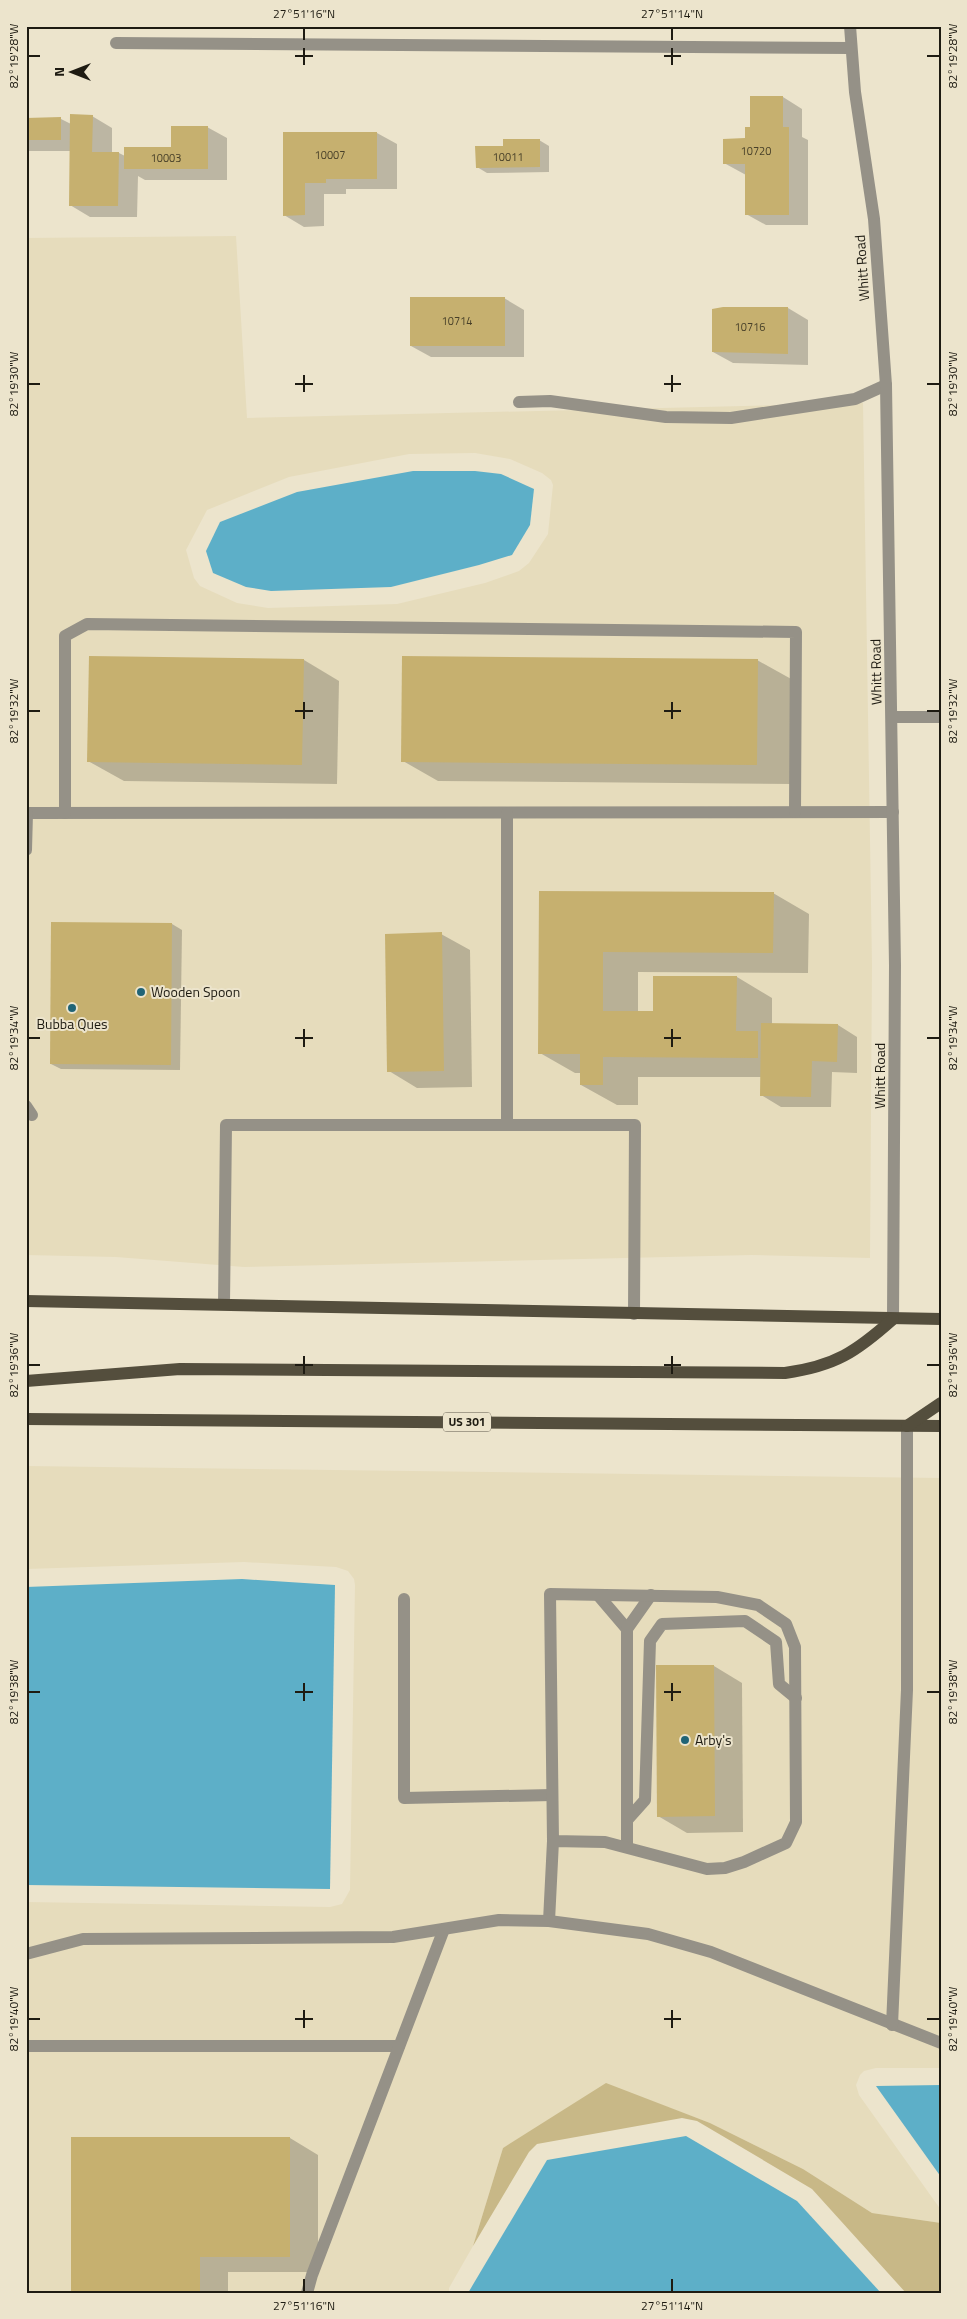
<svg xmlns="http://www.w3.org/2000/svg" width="967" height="2319" viewBox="0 0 967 2319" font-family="'Titillium Web',sans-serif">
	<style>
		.built { fill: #e6dcbc; fill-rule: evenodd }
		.green { fill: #c8b887 }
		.water { fill: #5dafc8 }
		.shadow { fill: #0003 }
		.building { fill: #c6b06f }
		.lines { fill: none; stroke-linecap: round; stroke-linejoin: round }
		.lane { stroke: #959187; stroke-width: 12 }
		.street { stroke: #959187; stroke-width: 12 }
		.primary { stroke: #544e3d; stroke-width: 12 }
		.ticks { fill: none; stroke: #1e1b12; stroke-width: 2 }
		.poi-dot { fill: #206476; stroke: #ece4cc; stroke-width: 2 }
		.labels { text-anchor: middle; stroke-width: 4; stroke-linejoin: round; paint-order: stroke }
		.number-label { font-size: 11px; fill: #484029 }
		.shield { fill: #ece4cc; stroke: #5c574a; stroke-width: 1 }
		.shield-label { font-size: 12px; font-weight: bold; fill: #1e1b12 }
		.street-label { font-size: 14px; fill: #1e1b12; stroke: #ece4cc }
		.poi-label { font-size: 14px; fill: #1e1b12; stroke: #ece4cc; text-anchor: start }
		.neatline { fill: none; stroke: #1e1b12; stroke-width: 2 }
		.ticks-label { font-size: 12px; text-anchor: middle; fill: #1e1b12 }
	</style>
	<rect width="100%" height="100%" fill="#ece4cc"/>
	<g class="built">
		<path d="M236,236L247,418L863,403L872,965L870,1258L752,1255L244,1267L116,1257L26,1255V238ZM475,453L510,459L542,473L551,480L553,485L548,534L529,563L519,571L485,583L397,604L268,608L237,603L200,586L194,578L186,550L207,510L289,477L409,454Z"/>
		<polygon points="26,1466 941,1478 941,2068 876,2068 864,2071 860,2075 856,2085 859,2095 941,2210 941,2223 872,2213 803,2169 710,2123 606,2084 503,2148 473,2246 449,2288 449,2293 26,2293 26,1902 330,1907 342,1904 350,1890 355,1585 354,1579 348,1571 336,1567 244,1562 26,1569"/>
	</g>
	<polygon class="green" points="606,2083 710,2123 803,2169 872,2213 941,2223 941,2293 906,2293 812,2189 697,2121 682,2118 537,2144 529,2152 473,2246 503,2148"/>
	<g class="water">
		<polygon points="413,471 475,471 501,474 534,489 530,525 512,555 479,565 391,587 271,591 246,587 213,573 206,551 220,522 297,492"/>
		<polygon points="242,1579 335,1585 330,1889 26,1885 26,1587"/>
		<polygon points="941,2085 941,2177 876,2086"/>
		<polygon points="686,2136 797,2201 881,2293 468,2293 547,2160"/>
	</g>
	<g class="shadow">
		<polygon points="783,97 802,109 802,137 808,140 808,225 766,225 746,214 746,175 724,163 746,139 752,129"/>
		<polygon points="92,116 112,128 112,153 119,153 125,156 173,149 207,127 227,138 227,180 145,180 138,176 137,217 90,217 70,205 71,151 26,151 26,119 61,119 71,124"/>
		<polygon points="284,133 377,133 397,144 397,189 346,189 346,194 324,194 324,226 304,227 284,215"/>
		<polygon points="539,140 549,146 549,172 487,173 477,167 505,147"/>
		<polygon points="504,298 524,310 524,357 431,357 411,346"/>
		<polygon points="788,308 808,320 808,365 733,363 713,352"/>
		<polygon points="304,660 339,681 337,784 124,781 88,761"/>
		<polygon points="757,660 793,680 792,784 438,781 403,761"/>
		<polygon points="540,892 773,893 809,914 808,973 638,972 638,1012 654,1012 737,977 772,998 772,1024 838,1025 857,1037 857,1073 832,1072 831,1107 781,1107 761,1095 761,1077 638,1077 638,1105 617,1105 581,1085 581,1073 575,1073 540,1053"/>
		<polygon points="172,924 182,930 180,1070 61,1069 51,1064"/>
		<polygon points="441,934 470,950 472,1087 417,1088 389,1071"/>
		<polygon points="714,1666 742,1683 743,1832 687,1833 658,1816"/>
		<polygon points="290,2138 318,2155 318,2272 228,2272 228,2293 72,2293"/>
	</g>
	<g class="building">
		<polygon points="750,96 783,96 783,127 789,127 789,215 745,215 745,164 723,164 723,139 745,138 745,127 750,127"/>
		<polygon points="70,114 93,115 92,152 119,152 118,206 69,206"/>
		<polygon points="61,117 61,140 26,140 26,118"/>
		<polygon points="171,126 208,126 208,169 124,169 124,147 171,147"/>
		<polygon points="283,132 377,132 377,179 326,179 326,183 305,183 305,215 283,216"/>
		<polygon points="503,139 540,139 540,167 476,168 475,146 503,146"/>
		<rect x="410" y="297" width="95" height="49"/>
		<polygon points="723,307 788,307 788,354 712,352 712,309"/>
		<polygon points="89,656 304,659 302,765 87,762"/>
		<polygon points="402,656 758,659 757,765 401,762"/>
		<polygon points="539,891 774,892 773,953 603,952 603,1011 653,1011 653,976 737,976 736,1031 758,1031 758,1058 603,1057 603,1085 580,1085 580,1054 538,1054"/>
		<polygon points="51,922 172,923 171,1065 50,1064"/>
		<polygon points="442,932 444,1071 387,1072 385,934"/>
		<polygon points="761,1023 838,1024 837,1062 812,1061 811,1097 760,1096"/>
		<polygon points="656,1665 714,1665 715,1816 657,1817"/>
		<polygon points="71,2137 290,2137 290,2257 200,2257 200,2293 71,2293"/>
	</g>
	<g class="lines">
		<g class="lane">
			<polyline points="519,402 550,401 666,417 731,418 855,399 886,385"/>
			<polyline points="26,813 893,812"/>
			<polyline points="65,813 65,636 87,624 796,632 795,812"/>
			<polyline points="507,813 507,1125"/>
			<polyline points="26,850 27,813"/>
			<polyline points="26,1106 32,1115"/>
			<polyline points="224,1304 226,1125 635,1125 634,1314"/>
			<polyline points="598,1595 627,1629"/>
			<polyline points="404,1599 404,1798 552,1795"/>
			<polyline points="628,1819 645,1800 650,1641 662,1624 745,1621 776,1642 779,1684 796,1698"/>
			<polyline points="627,1847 627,1629 651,1595"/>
			<polyline points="549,1921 553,1841 550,1594 717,1597 758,1605 786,1624 795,1647 796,1822 786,1843 744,1862 725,1868 707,1869 605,1842 553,1841"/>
			<polyline points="26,1954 83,1939 393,1937 499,1920 549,1921 648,1934 711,1952 941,2043"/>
			<polyline points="892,2025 907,1690 907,1426"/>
			<polyline points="26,2046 399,2046"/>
			<polyline points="307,2293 312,2275 444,1929"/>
		</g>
		<g class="street">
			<polyline points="850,26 855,92 874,219 886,385 895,965 893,1319"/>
			<polyline points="116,43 850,48"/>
			<polyline points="892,717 941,717"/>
		</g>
		<g class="primary">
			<polyline points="26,1301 941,1319"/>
			<path d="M26,1381L180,1369L785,1373C835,1366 856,1352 893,1319"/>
			<polyline points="26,1419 941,1426"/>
			<polyline points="907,1426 941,1403"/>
		</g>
	</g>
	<path class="ticks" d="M304,28V40M672,28V40M304,48V65M672,48V65M28,56H40M295,56H313M664,56H681M927,56H940M304,375V392M672,375V392M28,384H40M295,384H313M664,384H681M927,384H940M304,702V719M672,702V719M28,711H40M295,711H313M664,711H681M927,711H940M304,1029V1047M672,1029V1047M28,1038H40M295,1038H313M664,1038H681M927,1038H940M304,1356V1374M672,1356V1374M28,1365H40M295,1365H313M664,1365H681M927,1365H940M304,1683V1701M672,1683V1701M28,1692H40M295,1692H313M664,1692H681M927,1692H940M304,2010V2028M672,2010V2028M28,2019H40M295,2019H313M664,2019H681M927,2019H940M304,2279V2292M672,2279V2292"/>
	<g class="poi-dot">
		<circle cx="141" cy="992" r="5"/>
		<circle cx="72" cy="1008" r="5"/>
		<circle cx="685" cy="1740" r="5"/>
	</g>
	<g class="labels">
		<g class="number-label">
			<text x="756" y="155">10720</text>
			<text x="330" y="159">10007</text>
			<text x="508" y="161">10011</text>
			<text x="166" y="162">10003</text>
			<text x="457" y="325">10714</text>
			<text x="750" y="331">10716</text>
		</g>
		<rect class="shield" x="443" y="1412.5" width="48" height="19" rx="4"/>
		<g class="shield-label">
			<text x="467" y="1426">US 301</text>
		</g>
		<g class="street-label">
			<text transform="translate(862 268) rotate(-94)" y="5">Whitt Road</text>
			<text transform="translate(876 672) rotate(-91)" y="5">Whitt Road</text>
			<text transform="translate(880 1076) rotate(-90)" y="5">Whitt Road</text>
		</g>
		<g class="poi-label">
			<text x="151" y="997">Wooden Spoon</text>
			<text x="72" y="1029" text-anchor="middle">Bubba Ques</text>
			<text x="695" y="1745">Arby's</text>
		</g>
	</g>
	<rect width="967" height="2319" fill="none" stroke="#ece4cc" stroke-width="55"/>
	<g transform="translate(72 72) rotate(270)" stroke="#ece4cc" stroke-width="4" paint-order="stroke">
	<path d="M0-4L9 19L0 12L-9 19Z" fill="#1e1b12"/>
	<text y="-8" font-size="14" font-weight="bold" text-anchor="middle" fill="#1e1b12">N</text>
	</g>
	<rect x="28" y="28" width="912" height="2264" class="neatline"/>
	<g class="ticks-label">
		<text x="304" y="18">27°51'16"N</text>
		<text x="672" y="18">27°51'14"N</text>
		<text transform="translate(953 56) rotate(-90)" y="4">82°19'28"W</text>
		<text transform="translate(14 56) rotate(-90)" y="4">82°19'28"W</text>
		<text transform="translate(953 384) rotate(-90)" y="4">82°19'30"W</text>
		<text transform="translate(14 384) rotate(-90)" y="4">82°19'30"W</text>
		<text transform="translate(953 711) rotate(-90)" y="4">82°19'32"W</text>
		<text transform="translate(14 711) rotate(-90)" y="4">82°19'32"W</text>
		<text transform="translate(953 1038) rotate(-90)" y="4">82°19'34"W</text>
		<text transform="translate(14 1038) rotate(-90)" y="4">82°19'34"W</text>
		<text transform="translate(14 1365) rotate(-90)" y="4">82°19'36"W</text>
		<text transform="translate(953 1365) rotate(-90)" y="4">82°19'36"W</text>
		<text transform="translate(14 1692) rotate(-90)" y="4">82°19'38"W</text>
		<text transform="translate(953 1692) rotate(-90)" y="4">82°19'38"W</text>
		<text transform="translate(14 2019) rotate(-90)" y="4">82°19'40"W</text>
		<text transform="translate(953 2019) rotate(-90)" y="4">82°19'40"W</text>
		<text x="304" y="2310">27°51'16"N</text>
		<text x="672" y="2310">27°51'14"N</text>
	</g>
</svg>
